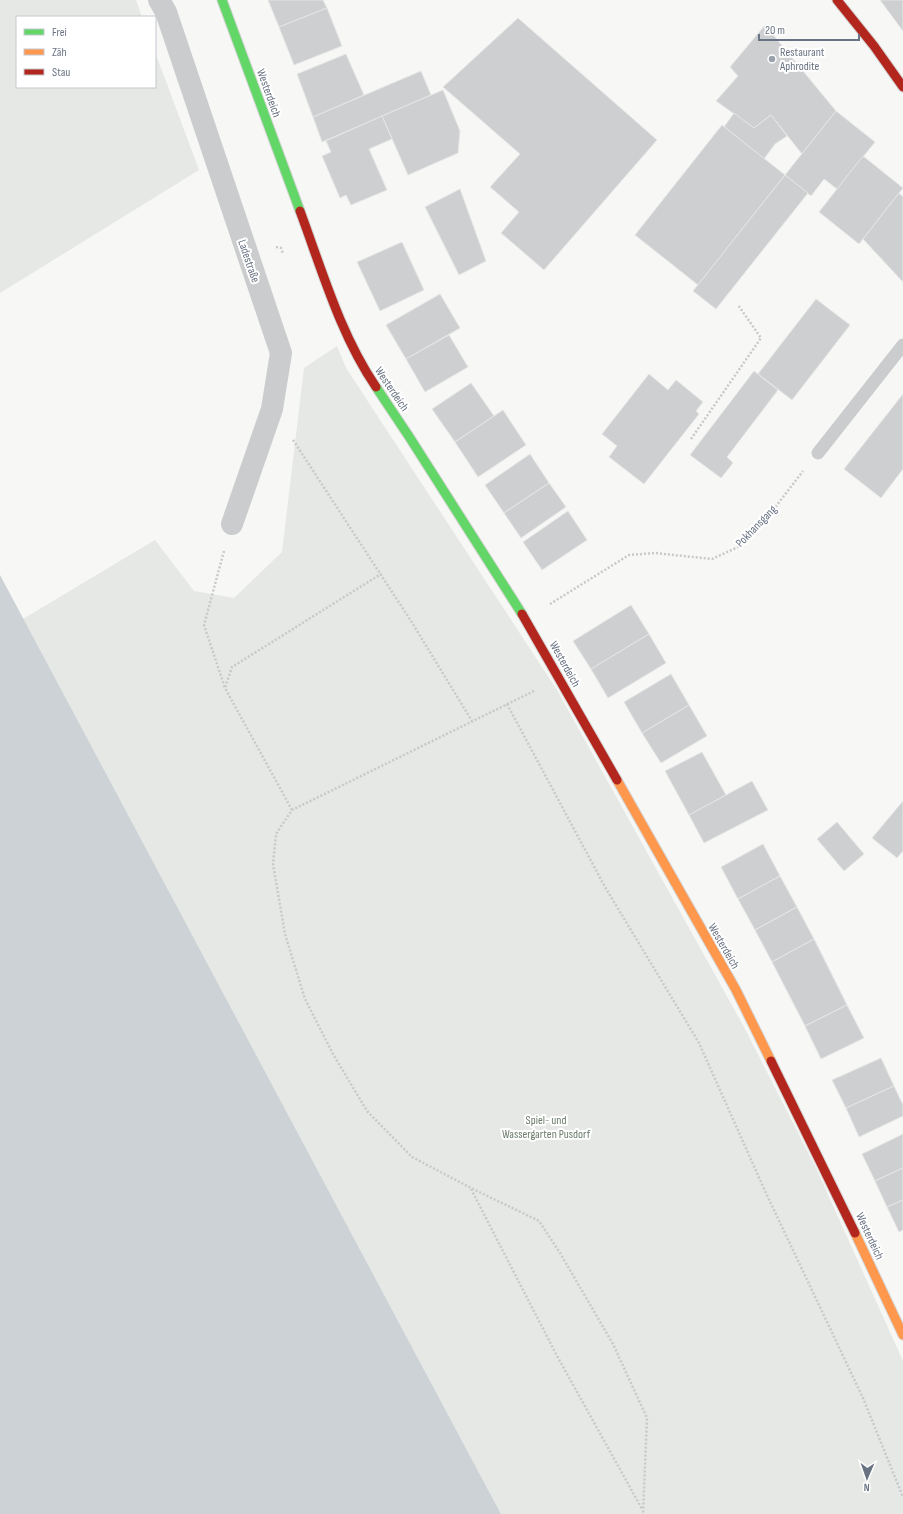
<svg xmlns="http://www.w3.org/2000/svg" width="903" height="1514" viewBox="0 0 903 1514" font-family="'Sofia Sans Condensed',sans-serif">
	<style>
		.green { fill: #e5e8e4 }
		.water { fill: #cdd2d6 }
		.building { fill: #cecfd0; stroke: #e6e6e6 }
		.lines { fill: none; stroke-linecap: round; stroke-linejoin: round }
		.fast-casing { stroke: #d4d4d4; stroke-width: 11 }
		.slow-casing { stroke: #d4d4d4; stroke-width: 11 }
		.jam-casing { stroke: #d4d4d4; stroke-width: 11 }
		.path { stroke: #c8c9ca; stroke-width: 2.5; stroke-dasharray: 2 2; stroke-linecap: butt }
		.lane { stroke: #cbcccd; stroke-width: 13 }
		.street { stroke: #cbcccd; stroke-width: 22 }
		.fast { stroke: #63d668; stroke-width: 9 }
		.slow { stroke: #ff974d; stroke-width: 9 }
		.jam { stroke: #b3261e; stroke-width: 9 }
		.poi-dot { fill: #9ba1ab; stroke: #fff; stroke-width: 1.5 }
		.labels { text-anchor: middle; stroke-width: 4; stroke-linejoin: round; paint-order: stroke }
		.poi-label { font-size: 12px; fill: #6a7383; stroke: #fff; text-anchor: start }
		.street-label { font-size: 12px; fill: #6a7383; stroke: #fff }
		.park-label { font-size: 12px; fill: #697b68; stroke: #fff }
	</style>
	<rect width="100%" height="100%" fill="#f7f7f6"/>
	<g class="green">
		<polygon points="0,0 136,0 142,17 17,17 17,87 155,87 155,52 199,170 0,293"/>
		<polygon points="337,346 346,368 557,690 744,1027 816,1168 903,1361 903,1514 501,1514 23,619 155,540 194,591 234,598 282,552 304,368"/>
	</g>
	<polygon class="water" points="0,575 501,1514 0,1514"/>
	<g class="building">
		<polygon points="268,0 323,0 327,8 279,27"/>
		<polygon points="880,0 903,0 903,31"/>
		<polygon points="327,8 342,46 294,65 279,27"/>
		<polygon points="518,18 657,140 544,270 501,233 519,212 490,187 520,154 443,87"/>
		<polygon points="765,25 836,111 802,154 771,115 754,128 716,101 738,76 730,67"/>
		<polygon points="346,54 364,95 313,117 297,74"/>
		<polygon points="421,71 431,95 322,142 313,117"/>
		<polygon points="443,90 460,131 458,153 408,175 382,116"/>
		<polygon points="836,111 875,142 837,189 824,179 811,196 785,175"/>
		<polygon points="734,113 754,128 771,115 787,136 775,144 764,159 724,127"/>
		<polygon points="382,116 392,139 369,149 387,190 351,205 346,195 340,198 322,156 331,152 326,141"/>
		<polygon points="722,125 785,175 698,285 635,235"/>
		<polygon points="863,156 903,188 859,244 819,212"/>
		<polygon points="785,175 808,193 716,309 693,291"/>
		<polygon points="460,189 486,261 459,275 425,207"/>
		<polygon points="899,193 903,197 903,282 863,239"/>
		<polygon points="402,242 424,290 380,311 357,262"/>
		<polygon points="440,294 460,328 406,359 386,325"/>
		<polygon points="816,299 850,325 792,400 758,374"/>
		<polygon points="449,335 468,367 425,392 406,359"/>
		<polygon points="754,371 778,390 727,457 733,463 721,478 690,455"/>
		<polygon points="649,374 668,390 676,380 703,402 696,411 699,414 644,484 609,457 617,446 602,434"/>
		<polygon points="471,383 494,416 455,442 432,409"/>
		<polygon points="903,394 903,469 881,498 844,469"/>
		<polygon points="503,410 526,445 478,477 455,442"/>
		<polygon points="530,454 549,483 504,513 485,485"/>
		<polygon points="549,483 566,507 521,538 504,513"/>
		<polygon points="568,511 587,540 542,570 523,542"/>
		<polygon points="631,605 649,634 591,669 573,641"/>
		<polygon points="649,634 666,663 608,698 591,669"/>
		<polygon points="671,674 689,705 642,733 624,702"/>
		<polygon points="689,705 707,736 661,763 642,733"/>
		<polygon points="702,752 726,795 689,815 665,771"/>
		<polygon points="752,781 768,810 704,843 689,815"/>
		<polygon points="903,801 903,851 897,858 872,838"/>
		<polygon points="837,822 864,854 844,871 817,839"/>
		<polygon points="763,844 780,876 738,899 721,867"/>
		<polygon points="780,876 797,907 755,930 738,899"/>
		<polygon points="797,907 814,939 772,962 755,930"/>
		<polygon points="814,939 847,1005 805,1026 772,962"/>
		<polygon points="847,1005 864,1038 821,1059 805,1026"/>
		<polygon points="881,1058 894,1086 846,1108 832,1080"/>
		<polygon points="894,1086 903,1105 903,1116 859,1137 846,1108"/>
		<polygon points="903,1134 903,1168 875,1181 862,1154"/>
		<polygon points="903,1168 903,1200 887,1207 875,1181"/>
		<polygon points="903,1200 903,1230 899,1232 887,1207"/>
	</g>
	<g class="lines">
		<defs>
			<g id="fast">
				<polyline points="222,0 300,211"/>
				<polyline points="376,387 410,438 522,614"/>
			</g>
			<g id="slow">
				<polyline points="617,780 736,990 771,1061"/>
				<polyline points="855,1233 903,1335"/>
			</g>
			<g id="jam">
				<polyline points="837,0 874,46 903,87"/>
				<path d="M300,211C322,270 340,334 376,387"/>
				<polyline points="522,614 617,780"/>
				<polyline points="771,1061 855,1233"/>
			</g>
		</defs>
		<use href="#fast" class="fast-casing"/>
		<use href="#slow" class="slow-casing"/>
		<use href="#jam" class="jam-casing"/>
		<g class="path">
			<polyline points="276,247 281,248 283,254"/>
			<polyline points="691,439 761,338 738,305"/>
			<polyline points="293,440 411,621 472,721"/>
			<polyline points="224,551 204,625 225,688"/>
			<polyline points="550,604 629,555 655,553 712,559 738,547 767,518 803,471"/>
			<polyline points="534,691 292,810 276,834 273,864 285,934 305,999 333,1054 367,1111 412,1157 471,1188 539,1221 560,1253 613,1344 647,1418 643,1514"/>
			<polyline points="507,704 605,887 699,1043 765,1191 863,1398 903,1497"/>
			<polyline points="292,810 225,688 232,667 381,574"/>
			<polyline points="471,1189 556,1354 642,1509"/>
		</g>
		<polyline class="lane" points="818,453 903,345"/>
		<polyline class="street" points="159,0 166,12 281,353 272,409 232,524"/>
		<use href="#fast" class="fast"/>
		<use href="#slow" class="slow"/>
		<use href="#jam" class="jam"/>
	</g>
	<circle class="poi-dot" cx="772" cy="59" r="4"/>
	<g class="labels">
		<g class="poi-label">
			<text x="780" y="56">Restaurant<tspan x="780" dy="14">Aphrodite</tspan></text>
		</g>
		<g class="street-label">
			<text transform="translate(269 93) rotate(70)" y="4">Westerdeich</text>
			<text transform="translate(249 261) rotate(71)" y="4">Ladestraße</text>
			<text transform="translate(392 389) rotate(56)" y="4">Westerdeich</text>
			<text transform="translate(756 526) rotate(-46)" y="4">Pokhansgang</text>
			<text transform="translate(565 664) rotate(61)" y="4">Westerdeich</text>
			<text transform="translate(724 946) rotate(60)" y="4">Westerdeich</text>
			<text transform="translate(870 1236) rotate(65)" y="4">Westerdeich</text>
		</g>
		<g class="park-label">
			<text x="546" y="1124">Spiel- und<tspan x="546" dy="14">Wassergarten Pusdorf</tspan></text>
		</g>
	</g>
	<rect x="16" y="16" width="140" height="72" fill="#ffffff" stroke="#c3c7cd"/>
	<rect x="24" y="29" width="20" height="6" fill="#63d668" stroke="#c3c7cd"/>
	<text x="52" y="36" font-size="12" fill="#6a7383">Frei</text>
	<rect x="24" y="49" width="20" height="6" fill="#ff974d" stroke="#c3c7cd"/>
	<text x="52" y="56" font-size="12" fill="#6a7383">Zäh</text>
	<rect x="24" y="69" width="20" height="6" fill="#b3261e" stroke="#c3c7cd"/>
	<text x="52" y="76" font-size="12" fill="#6a7383">Stau</text>
	<g transform="translate(867 1478) rotate(182)" stroke="#ffffff" stroke-width="3" paint-order="stroke">
	<path d="M0-3L7 15L0 10L-7 15Z" fill="#6a7383"/>
	<text y="-6" font-size="11" font-weight="bold" text-anchor="middle" fill="#6a7383">N</text>
	</g>
	<path d="M759 34v6h100v-6" fill="none" stroke="#6a7383" stroke-width="2"/>
	<text x="765" y="34" font-size="12" fill="#6a7383" stroke="#ffffff" stroke-width="3" paint-order="stroke">20 m</text>
</svg>
